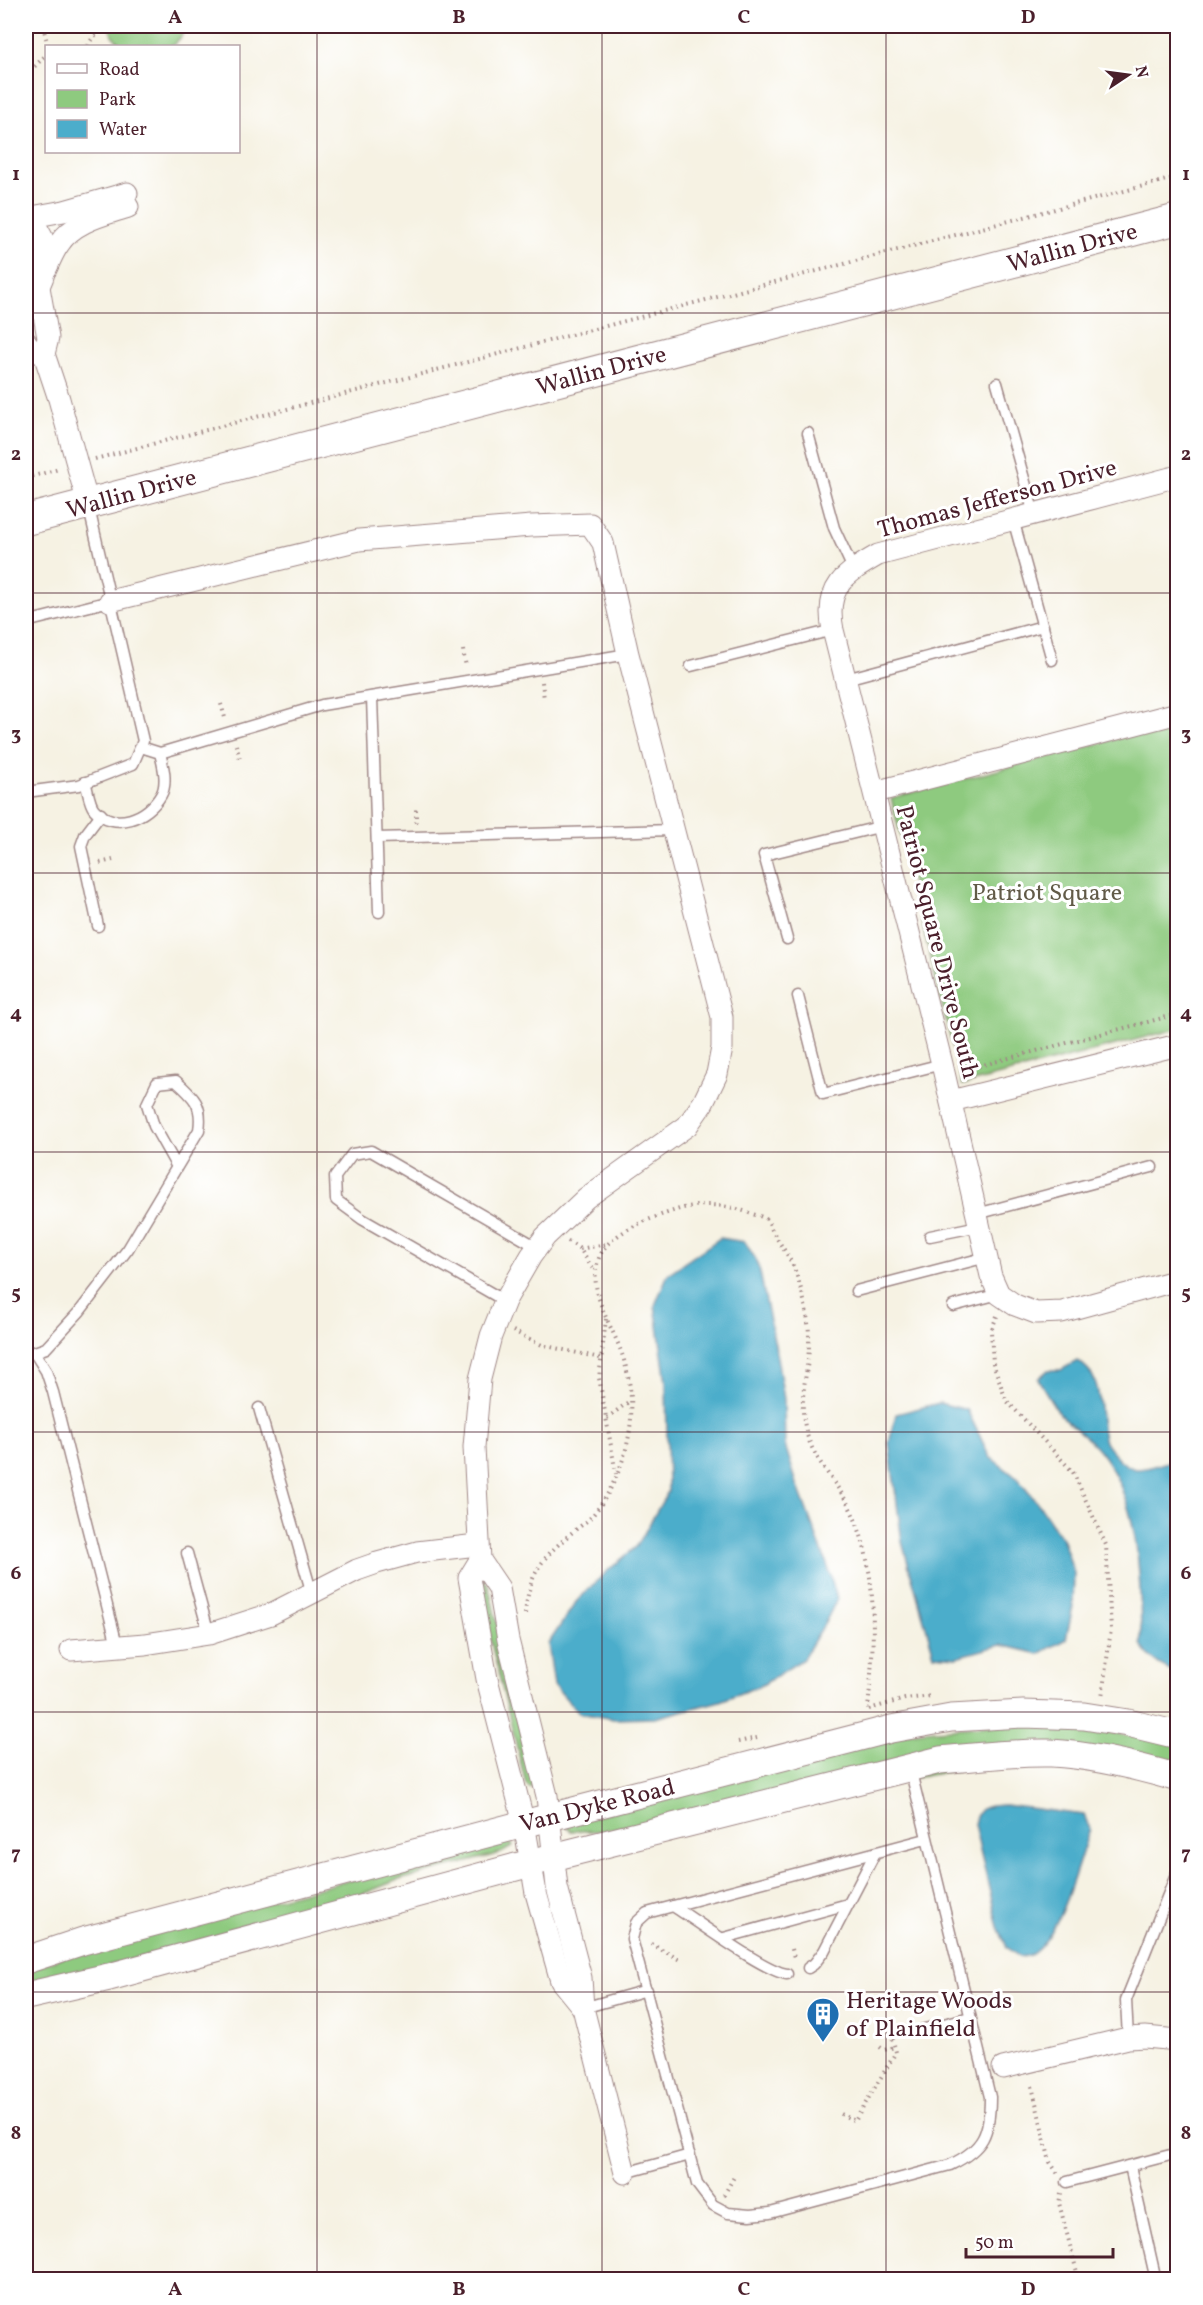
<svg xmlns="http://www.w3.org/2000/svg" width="1203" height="2305" viewBox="0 0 1203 2305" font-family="Vollkorn,serif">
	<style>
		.green { fill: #8eca7f; stroke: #6c7455; stroke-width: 1.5 }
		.water { fill: #4cadcb; stroke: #4b667b; stroke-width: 1.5 }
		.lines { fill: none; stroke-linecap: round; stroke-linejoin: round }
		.service-casing { stroke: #a08887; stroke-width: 13 }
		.minor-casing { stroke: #a08887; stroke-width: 23 }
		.tertiary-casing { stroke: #a08887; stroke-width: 29 }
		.secondary-casing { stroke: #a08887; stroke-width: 32 }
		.path { stroke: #a08887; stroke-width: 4; stroke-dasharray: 1.5 4.5; stroke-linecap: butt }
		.service { stroke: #fff; stroke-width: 10 }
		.minor { stroke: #fff; stroke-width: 21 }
		.tertiary { stroke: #fff; stroke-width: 27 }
		.secondary { stroke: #fff; stroke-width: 30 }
		.grid { fill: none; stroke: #4a1f2b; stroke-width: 1.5; stroke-opacity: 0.55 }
		.labels { text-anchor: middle; stroke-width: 6; stroke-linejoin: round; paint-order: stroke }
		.street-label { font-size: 24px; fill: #4a1f2b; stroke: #fff }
		.park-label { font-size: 24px; fill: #625b48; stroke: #fff }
		.poi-label { font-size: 24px; fill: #4a1f2b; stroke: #fff; text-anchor: start }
		.neatline { fill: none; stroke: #4a1f2b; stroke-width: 2 }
		.grid-label { font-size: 20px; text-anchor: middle; font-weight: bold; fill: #4a1f2b }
	</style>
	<rect width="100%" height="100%" fill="#fff"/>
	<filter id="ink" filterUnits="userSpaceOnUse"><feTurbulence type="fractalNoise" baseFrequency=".0167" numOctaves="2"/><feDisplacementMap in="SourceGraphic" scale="12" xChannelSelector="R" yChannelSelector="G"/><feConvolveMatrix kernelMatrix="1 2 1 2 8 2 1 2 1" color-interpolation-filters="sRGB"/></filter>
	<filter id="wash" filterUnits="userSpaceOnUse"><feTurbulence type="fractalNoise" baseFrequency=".008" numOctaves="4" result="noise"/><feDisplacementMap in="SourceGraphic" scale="24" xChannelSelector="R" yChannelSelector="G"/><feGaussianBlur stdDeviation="1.35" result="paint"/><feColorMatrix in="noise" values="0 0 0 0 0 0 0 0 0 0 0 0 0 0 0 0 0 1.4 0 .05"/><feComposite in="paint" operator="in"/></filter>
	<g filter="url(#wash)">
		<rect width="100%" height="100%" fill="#f6f2e3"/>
		<g class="green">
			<polygon points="109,26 185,26 181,37 172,46 122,46 112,35"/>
			<polygon points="1177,723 1177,1029 962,1085 891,798"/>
			<polygon points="479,1573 488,1585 535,1783 533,1787 529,1787 526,1784 480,1598"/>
			<polygon points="1051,1721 1177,1745 1177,1764 1082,1749 600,1831 571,1831 564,1824 912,1732"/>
			<polygon points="507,1840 513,1846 501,1853 395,1881 320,1911 26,1987 26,1971 85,1948"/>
		</g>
		<g class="water">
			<polygon points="720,1238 745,1242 758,1263 775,1345 784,1399 785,1445 797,1484 828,1567 837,1599 825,1623 803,1659 764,1684 720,1701 655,1718 614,1719 579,1713 554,1685 548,1644 576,1602 605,1573 637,1546 668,1491 666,1382 655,1305 668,1274"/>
			<path d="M1077,1361C1107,1376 1096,1415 1105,1442C1108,1448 1115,1455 1120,1460C1125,1464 1130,1468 1136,1469C1148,1470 1166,1462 1177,1459V1673C1161,1666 1149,1660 1141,1644C1140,1579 1142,1502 1098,1449C1087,1436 1071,1427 1060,1414C1052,1404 1045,1390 1038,1379L1048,1370H1061Z"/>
			<polygon points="939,1403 967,1410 990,1457 1016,1477 1040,1506 1063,1540 1074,1573 1073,1606 1066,1639 1039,1654 1001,1645 957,1657 934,1655 902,1542 889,1443 896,1414"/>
			<path d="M1005,1805L1084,1815L1090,1829C1078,1860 1061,1936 1032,1954C1028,1956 1023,1957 1019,1957L1007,1947L998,1927L974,1824C978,1804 988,1806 1005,1805Z"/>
		</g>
	</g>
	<g filter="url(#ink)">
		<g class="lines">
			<defs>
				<g id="service">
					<polyline points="997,383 1034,514"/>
					<polyline points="808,433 834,528 853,569"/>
					<polyline points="1013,519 1052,660"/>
					<polyline points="26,622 110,601"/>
					<polyline points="691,666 833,630"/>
					<polyline points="846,679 1043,626"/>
					<polyline points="372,697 379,912"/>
					<polyline points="160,753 322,705 628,654"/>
					<path d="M85,782C88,790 89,803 94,809C114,832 148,818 161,795C168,783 163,765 160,753L141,747"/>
					<polyline points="26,792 79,785 133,764 143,741 88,504"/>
					<polyline points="377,838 673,830"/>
					<polyline points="98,926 81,846 85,835 101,814"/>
					<polyline points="787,939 764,855 883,826"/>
					<polyline points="798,996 823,1094 942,1064"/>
					<polyline points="977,1214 1152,1167"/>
					<polyline points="930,1236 979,1226"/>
					<polyline points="856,1291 987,1257"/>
					<polyline points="505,1301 362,1219 336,1200 335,1177 352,1154 371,1151 537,1247"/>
					<polyline points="953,1306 999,1294"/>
					<polyline points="34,1352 46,1371 53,1392 117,1645"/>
					<path d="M26,1355L46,1348L80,1311L128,1249L199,1130C203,1105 194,1097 176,1081L157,1083L147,1104L154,1126L177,1167"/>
					<polyline points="259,1408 312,1594"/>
					<polyline points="187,1553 209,1634"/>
					<path d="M910,1768L990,2097C990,2133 984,2149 950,2165L770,2213L750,2215L728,2213L713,2205L697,2184L632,1939L636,1923L647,1913L926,1839"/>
					<path d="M673,1906C697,1921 764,1971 787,1974"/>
					<polyline points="724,1938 848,1904"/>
					<polyline points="808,1968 814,1964 824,1951 875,1853"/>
					<polyline points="583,2008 647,1990"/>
					<polyline points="921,2030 970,2017"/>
					<polyline points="1128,2038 1126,2000 1178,1870"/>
					<polyline points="1130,2166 1156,2280"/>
					<polyline points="625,2173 690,2155"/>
					<polyline points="1067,2182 1178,2153"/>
				</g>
				<g id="minor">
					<polyline points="26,218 64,211 127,193"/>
					<path d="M26,218C55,237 50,282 26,303"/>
					<path d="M46,269C50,261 53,252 59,244C74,221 104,215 128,207"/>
					<polyline points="39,287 48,338 44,354"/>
					<polyline points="26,342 32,350 44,354"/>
					<polyline points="44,354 59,399 88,504"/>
					<path d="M1178,476L878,555C845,574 824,587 833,630L942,1064L991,1276L999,1294L1015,1305L1036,1313L1062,1312L1178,1280"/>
					<polyline points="110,601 359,540 531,526 590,524 603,543 628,654 722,1017 722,1048 717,1074 703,1103 687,1126 586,1198 545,1237 531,1256 505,1301 491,1336 480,1379 474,1447 480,1560 499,1588 508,1640 547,1796 557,1887 581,1978 583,2008 625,2173"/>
					<polyline points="875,792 1178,713"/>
					<polyline points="951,1101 1178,1045"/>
					<polyline points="480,1560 469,1578 487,1679 524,1823 536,1893 561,1981 583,2008"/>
					<polyline points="71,1650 145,1644 209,1634 271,1614 357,1570 377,1563 417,1552 477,1545"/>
					<polyline points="1003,2068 1128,2038 1145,2037 1178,2040"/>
				</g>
				<g id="tertiary">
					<polyline points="26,1960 83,1941 550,1817 891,1729 951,1718 1023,1714 1084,1716 1128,1723 1178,1735"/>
					<path d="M26,1996L109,1977L553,1857L940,1760C977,1757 1014,1752 1051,1753C1093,1755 1137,1766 1178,1778"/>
				</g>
				<polyline id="secondary" points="26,520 1178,219"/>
			</defs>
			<use href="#service" class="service-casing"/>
			<use href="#minor" class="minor-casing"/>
			<use href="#tertiary" class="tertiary-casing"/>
			<use href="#secondary" class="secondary-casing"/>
			<g class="path">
				<polyline points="43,26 48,46"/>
				<path d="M88,46C92,36 99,32 109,27"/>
				<polyline points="26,75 46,55"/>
				<polyline points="95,459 1178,177"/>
				<polyline points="26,478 59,469"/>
				<polyline points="463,650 466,667"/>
				<polyline points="542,682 544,699"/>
				<polyline points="221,704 226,721"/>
				<polyline points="236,745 241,762"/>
				<polyline points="416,823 416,809"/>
				<polyline points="100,863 113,860"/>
				<polyline points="972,1078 971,1068 1178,1014"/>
				<polyline points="568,1241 580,1249 595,1272"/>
				<polyline points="580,1249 606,1244"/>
				<polyline points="997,1316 991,1331 993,1363 1006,1400 1073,1472 1106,1545 1111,1629 1102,1697"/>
				<polyline points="606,1319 599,1378 616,1474"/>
				<polyline points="513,1331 542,1345 600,1358"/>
				<polyline points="607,1418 631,1400"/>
				<path d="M525,1614C529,1575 540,1560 569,1535C576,1529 584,1524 590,1518C607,1500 620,1472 626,1449C634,1418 633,1388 623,1357C613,1325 586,1293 599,1258C608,1232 652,1218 676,1210C701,1202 728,1204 752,1214C756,1215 764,1217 767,1220C769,1222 771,1228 772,1230C779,1243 788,1254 794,1268C802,1289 809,1316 809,1338C810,1373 797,1394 806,1431C813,1460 837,1482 850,1508C880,1569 874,1644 868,1709"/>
				<polyline points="869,1709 905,1699 932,1696"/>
				<polyline points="738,1742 757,1738"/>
				<polyline points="651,1944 682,1961"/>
				<polyline points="792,1949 794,1958"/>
				<polyline points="880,2047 884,2050 895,2047"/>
				<polyline points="1032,2086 1050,2162 1058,2174"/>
				<polyline points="841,2114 855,2121 896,2052 887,2018"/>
				<polyline points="1061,2193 1059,2203 1079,2280"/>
				<polyline points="724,2195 735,2175"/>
			</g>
			<use href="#service" class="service"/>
			<use href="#minor" class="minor"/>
			<use href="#tertiary" class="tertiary"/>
			<use href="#secondary" class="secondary"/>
		</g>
	</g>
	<path class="grid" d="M317,26V2280M602,26V2280M886,26V2280M26,313H1178M26,593H1178M26,873H1178M26,1152H1178M26,1432H1178M26,1712H1178M26,1992H1178"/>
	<defs>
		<symbol id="building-pin" viewBox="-11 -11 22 30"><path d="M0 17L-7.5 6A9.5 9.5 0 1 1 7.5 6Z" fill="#1f6fb2" stroke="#fff"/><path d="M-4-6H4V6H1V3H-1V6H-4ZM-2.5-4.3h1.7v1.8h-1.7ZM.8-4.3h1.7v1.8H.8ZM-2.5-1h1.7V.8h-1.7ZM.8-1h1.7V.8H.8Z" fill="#fff"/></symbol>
	</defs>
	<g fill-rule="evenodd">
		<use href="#building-pin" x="804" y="1995" width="38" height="52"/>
	</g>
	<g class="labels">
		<g class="street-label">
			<text transform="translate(1072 247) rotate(-15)" y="8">Wallin Drive</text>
			<text transform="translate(601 370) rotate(-15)" y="8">Wallin Drive</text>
			<text transform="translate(131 493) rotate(-15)" y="8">Wallin Drive</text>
			<text transform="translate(997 498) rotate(-15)" y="8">Thomas Jefferson Drive</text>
			<text transform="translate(938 942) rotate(76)" y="8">Patriot Square Drive South</text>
			<text transform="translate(597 1805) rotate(-14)" y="8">Van Dyke Road</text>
		</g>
		<g class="park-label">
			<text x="1047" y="900">Patriot Square</text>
		</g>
		<g class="poi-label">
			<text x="846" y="2008">Heritage Woods<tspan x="846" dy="28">of Plainfield</tspan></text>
		</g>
	</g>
	<rect width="1203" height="2305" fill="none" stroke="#fff" stroke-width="66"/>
	<rect x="45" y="45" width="195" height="108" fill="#ffffff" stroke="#b7a5aa" stroke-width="1.5"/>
	<rect x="57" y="64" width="30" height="9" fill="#ffffff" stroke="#b7a5aa" stroke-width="1.5"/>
	<text x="99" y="75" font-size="18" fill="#4a1f2b">Road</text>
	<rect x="57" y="90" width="30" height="18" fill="#8eca7f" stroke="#b7a5aa" stroke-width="1.5"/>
	<text x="99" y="105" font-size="18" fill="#4a1f2b">Park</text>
	<rect x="57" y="120" width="30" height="18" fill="#4cadcb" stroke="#b7a5aa" stroke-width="1.5"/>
	<text x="99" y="135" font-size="18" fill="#4a1f2b">Water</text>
	<g transform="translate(1128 75) rotate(77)" stroke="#ffffff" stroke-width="4.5" paint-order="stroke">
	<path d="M0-4.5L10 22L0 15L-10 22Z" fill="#4a1f2b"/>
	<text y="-9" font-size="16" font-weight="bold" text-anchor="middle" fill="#4a1f2b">N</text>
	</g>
	<path d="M966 2248v9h147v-9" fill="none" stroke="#4a1f2b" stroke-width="3"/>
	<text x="975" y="2248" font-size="18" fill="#4a1f2b" stroke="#ffffff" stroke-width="4.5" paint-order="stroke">50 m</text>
	<rect x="33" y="33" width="1137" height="2239" class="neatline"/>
	<g class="grid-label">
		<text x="175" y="23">A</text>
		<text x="459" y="23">B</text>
		<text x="744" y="23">C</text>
		<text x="1028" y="23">D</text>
		<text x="16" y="180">1</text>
		<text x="1186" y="180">1</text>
		<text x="16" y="460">2</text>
		<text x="1186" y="460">2</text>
		<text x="16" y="740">3</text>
		<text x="1186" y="740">3</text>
		<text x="16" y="1019">4</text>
		<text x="1186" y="1019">4</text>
		<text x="16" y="1299">5</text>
		<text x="1186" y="1299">5</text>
		<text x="16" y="1579">6</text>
		<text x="1186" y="1579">6</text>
		<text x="16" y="1859">7</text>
		<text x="1186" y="1859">7</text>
		<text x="16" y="2139">8</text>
		<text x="1186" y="2139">8</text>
		<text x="175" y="2295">A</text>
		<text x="459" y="2295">B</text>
		<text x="744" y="2295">C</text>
		<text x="1028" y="2295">D</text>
	</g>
</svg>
